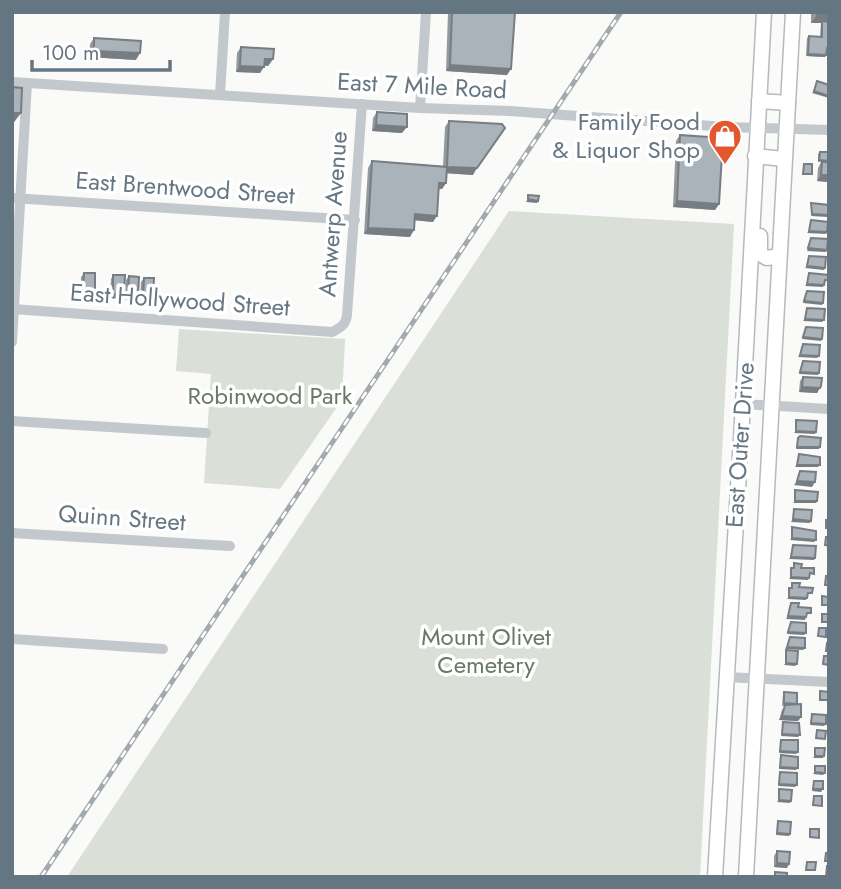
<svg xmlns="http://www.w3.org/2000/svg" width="841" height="889" viewBox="0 0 841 889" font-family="Jost,sans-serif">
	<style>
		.green { fill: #dadfd7 }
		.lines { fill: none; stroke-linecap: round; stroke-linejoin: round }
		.major-casing { stroke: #b5babe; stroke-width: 17 }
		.minor { stroke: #c3c8cc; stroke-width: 10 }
		.major { stroke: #fff; stroke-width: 14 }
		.rail-casing { stroke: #a2aab0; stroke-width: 5 }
		.rail { stroke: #fff; stroke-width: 2.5; stroke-dasharray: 8; stroke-linecap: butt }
		.wall { fill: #929a9f }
		.shaded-wall { fill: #777d82 }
		.building { fill: #aab3b9; stroke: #777d82; stroke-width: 2 }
		.labels { text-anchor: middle; stroke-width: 7; stroke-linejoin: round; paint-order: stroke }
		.street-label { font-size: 24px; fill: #657683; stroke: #fff }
		.poi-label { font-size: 24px; fill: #657683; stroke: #fff; text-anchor: end }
		.park-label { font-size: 24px; fill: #687a64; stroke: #fff }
	</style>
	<rect width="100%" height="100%" fill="#fafaf8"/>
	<g class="green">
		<polygon points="509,211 734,224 700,877 67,877"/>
		<polygon points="179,329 345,339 342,400 280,489 204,483 211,374 176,371"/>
	</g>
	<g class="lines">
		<defs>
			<g id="major">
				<polyline points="759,101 788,103"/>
				<polyline points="755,156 784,159"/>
				<polyline points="760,236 760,254 767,258 779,256"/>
				<polyline points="715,877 743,404 764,12"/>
				<polyline points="746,877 793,12"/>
			</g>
		</defs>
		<use href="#major" class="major-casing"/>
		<g class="minor">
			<polyline points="12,82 420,108 510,111 726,127 829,130"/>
			<polyline points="220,95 225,12"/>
			<polyline points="420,108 426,12"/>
			<polyline points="12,198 355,220"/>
			<path d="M12,309L332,332C340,328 346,325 347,315L362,104"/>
			<polyline points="12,342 27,83"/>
			<polyline points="743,404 829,409"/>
			<polyline points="12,421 206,433"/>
			<polyline points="12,533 230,546"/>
			<polyline points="12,639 163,649"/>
			<polyline points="725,677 829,682"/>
		</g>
		<use href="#major" class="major"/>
		<defs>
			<polyline id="rail" points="41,877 621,12"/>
		</defs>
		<use href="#rail" class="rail-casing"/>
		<use href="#rail" class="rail"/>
	</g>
	<g class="wall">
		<polygon points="448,12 515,12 507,75 446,71"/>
		<polygon points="811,12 829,12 829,51 827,50 826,55 825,57 806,56 807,38 809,36 820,37 821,23 811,23"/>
		<polygon points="94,38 136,60 89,57 90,44"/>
		<polygon points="241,47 273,59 268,66 264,65 260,73 236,72 237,53"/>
		<polygon points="377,112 402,133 372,131 373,118"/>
		<polygon points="449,121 473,175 447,173 446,183 442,189 439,189 433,222 415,220 410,237 364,234 368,168 372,161 443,166 445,127"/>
		<polygon points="680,135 719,204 715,210 673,207 676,141"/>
		<polygon points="820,152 829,152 829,182 817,181 818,168 821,162 818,162 818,154"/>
		<polygon points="84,273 95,293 92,297 80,297 81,277"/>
		<polygon points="113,275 124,295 121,299 110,298 111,279"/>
		<polygon points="129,276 138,296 135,300 125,300 126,280"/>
		<polygon points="144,278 153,298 150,302 140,301 141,282"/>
		<polygon points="803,377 820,388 817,393 799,392 800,381"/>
		<polygon points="784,692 796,704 801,717 798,721 779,720 782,710 785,706 782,706 783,694"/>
		<polygon points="777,851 787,868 774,867 774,856"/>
	</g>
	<g class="shaded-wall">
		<polygon points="817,15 829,15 829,24 822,21 821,23 811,23"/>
		<polygon points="94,51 140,53 136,60 89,57"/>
		<polygon points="808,54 826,55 825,57 806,56"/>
		<polygon points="265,59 273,59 268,66 260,65"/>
		<polygon points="450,65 511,69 507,75 446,71"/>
		<polygon points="240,66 264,67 260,73 236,72"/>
		<polygon points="814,91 829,96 829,98 812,93"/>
		<polygon points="12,113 21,113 12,125"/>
		<polygon points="376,125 407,127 402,133 372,131"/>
		<polygon points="447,167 477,168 473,175 442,173"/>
		<polygon points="821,175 829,175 829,182 817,181"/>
		<polygon points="439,183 446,183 442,189 435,189"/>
		<polygon points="528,199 538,201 537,203 526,202"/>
		<polygon points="677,201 719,204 715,210 673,207"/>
		<polygon points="415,214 437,216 433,222 411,220"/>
		<polygon points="812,214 829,215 828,217 811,216"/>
		<polygon points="368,228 414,230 410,237 364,234"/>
		<polygon points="809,231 827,232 826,234 807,233"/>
		<polygon points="808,248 827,250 826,252 807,251"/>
		<polygon points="807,266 825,268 824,270 805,268"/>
		<polygon points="807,284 824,285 823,287 805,286"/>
		<polygon points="83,292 95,293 92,297 80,297"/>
		<polygon points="113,294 124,295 121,299 110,298"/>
		<polygon points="128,295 138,296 135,300 125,300"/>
		<polygon points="143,297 153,298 150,302 140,301"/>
		<polygon points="804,301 823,303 822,305 803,303"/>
		<polygon points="805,319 824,320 822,322 803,321"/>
		<polygon points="803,337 822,339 821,341 802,339"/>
		<polygon points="800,355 819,356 817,358 798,357"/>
		<polygon points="800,372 819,373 818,375 799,374"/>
		<polygon points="802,387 820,388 817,393 799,392"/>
		<polygon points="796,431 816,432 815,434 794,433"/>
		<polygon points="797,447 820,447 819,449 796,449"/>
		<polygon points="797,465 820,465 818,467 795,467"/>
		<polygon points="797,481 815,482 812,487 794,485"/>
		<polygon points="795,501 817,501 816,503 793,503"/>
		<polygon points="793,519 811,521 810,523 791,522"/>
		<polygon points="792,538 816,540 814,542 790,540"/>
		<polygon points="791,557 815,558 814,560 789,559"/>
		<polygon points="791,577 809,578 808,580 789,579"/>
		<polygon points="789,597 807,598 806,600 787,599"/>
		<polygon points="788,616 806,617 805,620 786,619"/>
		<polygon points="788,632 806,633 804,635 787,634"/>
		<polygon points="787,647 805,648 803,650 785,649"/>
		<polygon points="786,663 797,664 795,666 784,665"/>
		<polygon points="782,716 801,717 798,721 779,720"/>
		<polygon points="811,723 826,724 824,726 810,725"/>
		<polygon points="782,734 800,735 798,737 781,736"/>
		<polygon points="780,751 798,752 796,754 779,753"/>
		<polygon points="815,756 824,756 823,758 813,758"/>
		<polygon points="780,767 798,768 796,770 779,769"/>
		<polygon points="815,772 825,773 823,775 813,774"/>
		<polygon points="779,784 797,785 795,787 778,786"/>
		<polygon points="813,789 823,789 821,792 812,791"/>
		<polygon points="779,800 791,801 790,803 777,802"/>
		<polygon points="777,833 790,834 789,836 776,835"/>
		<polygon points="777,863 789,864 787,868 774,867"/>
	</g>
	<g class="building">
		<polygon points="452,12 515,12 511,69 450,65"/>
		<rect x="817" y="12" width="12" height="3"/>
		<polygon points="822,21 829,22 829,48 827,48 826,55 808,54 809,36 822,37"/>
		<polygon points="94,38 141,41 140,53 94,51"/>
		<polygon points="241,47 274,49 273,59 265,59 264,67 240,66"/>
		<polygon points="817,81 829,85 829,96 814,91"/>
		<polygon points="12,87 22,88 21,113 12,113"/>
		<polygon points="377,112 407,114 407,127 376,125"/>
		<polygon points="449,121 502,124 505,128 477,168 447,167"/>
		<polygon points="680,135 723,138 719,204 677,201"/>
		<polygon points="820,152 829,152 829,161 819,160"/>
		<polygon points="372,161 447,167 446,183 439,183 437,216 415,214 414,230 368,228"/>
		<polygon points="822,162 829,162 829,175 821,175"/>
		<polygon points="804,164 812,164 812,174 803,174"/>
		<polygon points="528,195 539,196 538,201 528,199"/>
		<polygon points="811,203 829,205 829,215 812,214"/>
		<polygon points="811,220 828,222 827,232 809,231"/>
		<polygon points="811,238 828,239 827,250 808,248"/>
		<polygon points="809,256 826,257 825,268 807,266"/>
		<polygon points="84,273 95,273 95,293 83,292"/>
		<polygon points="809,273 829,275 829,280 825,280 824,285 807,284"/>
		<polygon points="113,275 125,275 124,295 113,294"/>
		<polygon points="129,276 139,277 138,296 128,295"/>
		<polygon points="144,278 154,278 153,298 143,297"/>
		<polygon points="807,291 824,292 823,303 804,301"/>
		<polygon points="807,308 825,309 824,320 805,319"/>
		<polygon points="806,327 823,328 822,339 803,337"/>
		<polygon points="803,344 820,345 819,356 800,355"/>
		<polygon points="803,361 820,362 819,373 800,372"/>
		<polygon points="803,377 822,378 821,386 820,388 802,387"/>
		<polygon points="796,420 817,421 816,432 796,431"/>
		<polygon points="800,436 821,438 820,447 797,447 798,438"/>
		<polygon points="799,454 820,457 820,465 797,465"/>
		<polygon points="800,471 816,472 815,482 797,481"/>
		<polygon points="795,490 818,492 817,501 795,501"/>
		<polygon points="794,509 812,510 811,521 793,519"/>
		<rect x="826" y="520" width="3" height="8"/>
		<polygon points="792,527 816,531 816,540 792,538"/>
		<polygon points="826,537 829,537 829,546 825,545"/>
		<polygon points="793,545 816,546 815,558 791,557"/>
		<polygon points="794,563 802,564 801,568 814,568 814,574 810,573 809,578 791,577 791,568 794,568"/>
		<polygon points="826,576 829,577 829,585 825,585"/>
		<polygon points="792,583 800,583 799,587 813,588 812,593 808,593 807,598 789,597 789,588 792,588"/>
		<polygon points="822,596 829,597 829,605 822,605"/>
		<polygon points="791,603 799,603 798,607 811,608 811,613 807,613 806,617 788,616"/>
		<rect x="822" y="614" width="7" height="8"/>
		<polygon points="791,622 806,623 806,633 788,632"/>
		<polygon points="819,628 826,628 826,637 818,636"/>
		<polygon points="790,637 805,638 805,648 787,647"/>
		<polygon points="827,643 829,643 829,651 826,651"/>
		<polygon points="786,650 798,651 797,664 786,663"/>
		<polygon points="824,656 829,656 829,665 823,664"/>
		<polygon points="820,691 829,692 828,700 820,700"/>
		<polygon points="784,692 797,693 797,704 784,703"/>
		<polygon points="801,704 801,717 782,716 785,705"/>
		<polygon points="812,714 826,715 826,724 811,723"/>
		<polygon points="783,722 799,723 800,735 782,734"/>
		<polygon points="817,730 826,731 825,739 816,738"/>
		<polygon points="781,740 798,740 798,752 780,751"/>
		<polygon points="815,748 825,748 824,756 815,756"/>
		<polygon points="781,755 798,757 798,768 780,767"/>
		<polygon points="815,766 825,766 825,773 815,772"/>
		<polygon points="780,772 797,773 797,785 779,784"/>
		<polygon points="814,781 823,781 823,789 813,789"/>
		<polygon points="779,789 792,790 791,801 779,800"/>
		<polygon points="814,796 822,796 822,806 813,805"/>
		<polygon points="778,821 791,822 790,834 777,833"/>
		<polygon points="810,829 819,829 819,838 810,837"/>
		<polygon points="777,851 790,852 789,864 777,863"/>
		<polygon points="826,853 829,853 829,861 825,861"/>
		<polygon points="807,862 816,862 815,870 806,870"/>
		<polygon points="827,866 829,866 829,877 826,877"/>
		<polygon points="775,872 787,873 787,877 775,877"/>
	</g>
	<defs>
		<symbol id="shop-pin" viewBox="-11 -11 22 30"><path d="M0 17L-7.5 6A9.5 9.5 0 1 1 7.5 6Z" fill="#e4572e" stroke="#fff"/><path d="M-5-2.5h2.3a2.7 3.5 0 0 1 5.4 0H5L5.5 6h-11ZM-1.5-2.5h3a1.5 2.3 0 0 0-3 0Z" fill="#fff"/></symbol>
	</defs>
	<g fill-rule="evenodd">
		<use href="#shop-pin" x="706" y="117" width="38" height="52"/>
	</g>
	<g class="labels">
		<g class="street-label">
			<text transform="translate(422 86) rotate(3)" y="8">East 7 Mile Road</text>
			<text transform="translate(185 188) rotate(4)" y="8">East Brentwood Street</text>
			<text transform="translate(333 214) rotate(-86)" y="8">Antwerp Avenue</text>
			<text transform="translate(180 300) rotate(4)" y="8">East Hollywood Street</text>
			<text transform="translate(740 445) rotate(-86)" y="8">East Outer Drive</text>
			<text transform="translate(122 518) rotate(4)" y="8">Quinn Street</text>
		</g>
		<g class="poi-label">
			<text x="700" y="130">Family Food<tspan x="700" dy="28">&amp; Liquor Shop</tspan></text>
		</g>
		<g class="park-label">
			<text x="270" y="404">Robinwood Park</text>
			<text x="486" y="645">Mount Olivet<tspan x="486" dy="28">Cemetery</tspan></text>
		</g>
	</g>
	<rect width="841" height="889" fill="none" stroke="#657683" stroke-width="28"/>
	<path d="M32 60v10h138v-10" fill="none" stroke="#657683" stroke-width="3.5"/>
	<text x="42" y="60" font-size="21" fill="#657683" stroke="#ffffff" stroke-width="5" paint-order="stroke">100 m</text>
</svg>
